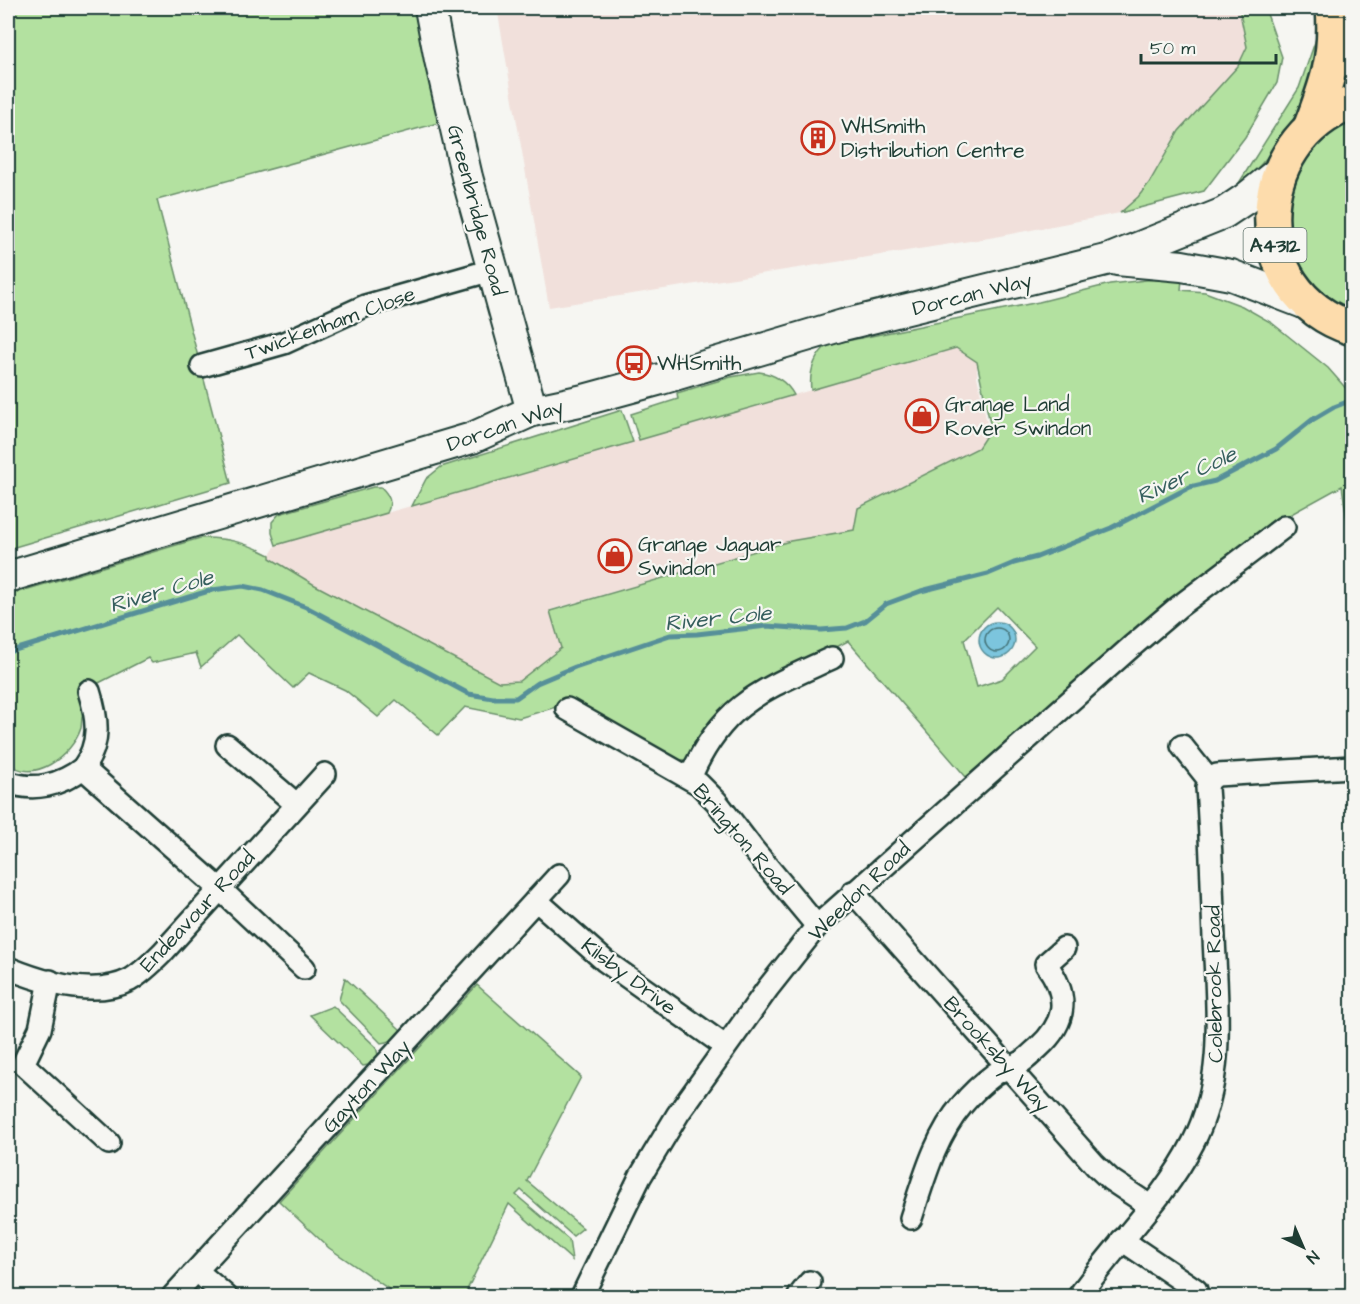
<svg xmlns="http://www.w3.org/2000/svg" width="1360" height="1304" viewBox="0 0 1360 1304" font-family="'Architects Daughter',sans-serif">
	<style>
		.built { fill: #f1e0db }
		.green { fill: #b3e1a0; stroke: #698f6a; stroke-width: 1.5; fill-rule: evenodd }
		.water { fill: #7cc5dd; stroke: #578f99; stroke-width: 1.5 }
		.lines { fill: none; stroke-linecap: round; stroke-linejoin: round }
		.shore { stroke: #447378; stroke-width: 1.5 }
		.stream { stroke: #578f99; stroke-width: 5 }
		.street-casing { stroke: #1f3d34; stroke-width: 26 }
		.secondary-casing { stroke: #1f3d34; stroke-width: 34 }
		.primary-casing { stroke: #1f3d34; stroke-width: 38 }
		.street { stroke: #f6f6f2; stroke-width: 21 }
		.secondary { stroke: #f6f6f2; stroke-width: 30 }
		.primary { stroke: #fddcac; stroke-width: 33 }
		.labels { text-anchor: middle; stroke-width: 4.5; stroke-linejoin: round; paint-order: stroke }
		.shield { fill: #f6f6f2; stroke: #60746d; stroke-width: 1.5 }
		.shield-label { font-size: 20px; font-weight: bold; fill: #1f3d34 }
		.poi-label { font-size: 21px; fill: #1f3d34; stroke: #f6f6f2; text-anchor: start }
		.street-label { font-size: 21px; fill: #1f3d34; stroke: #f6f6f2 }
		.water-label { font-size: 22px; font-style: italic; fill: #365f5e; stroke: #f6f6f2 }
	</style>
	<rect width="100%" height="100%" fill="#f6f6f2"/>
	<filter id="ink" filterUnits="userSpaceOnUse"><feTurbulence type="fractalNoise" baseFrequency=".0167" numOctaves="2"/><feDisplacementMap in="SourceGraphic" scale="12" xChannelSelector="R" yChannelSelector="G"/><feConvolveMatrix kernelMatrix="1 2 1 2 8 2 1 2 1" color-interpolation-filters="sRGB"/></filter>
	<g filter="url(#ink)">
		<g class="built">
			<polygon points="497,8 1239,8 1247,48 1238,66 1179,131 1149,183 1138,197 1120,213 989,238 549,307"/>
			<polygon points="956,348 977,362 977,376 988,428 991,428 978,448 858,507 854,530 790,541 550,610 562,648 519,681 499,682 313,584 270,558 270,555 276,545"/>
		</g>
		<g class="green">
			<polygon points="8,8 419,8 442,122 157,200 231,483 8,549"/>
			<polygon points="1239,8 1265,8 1282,57 1277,83 1245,137 1204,191 1120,213 1138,197 1149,183 1179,131 1238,66 1247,47"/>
			<path d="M1316,39H1321C1316,57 1313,77 1306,94C1291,127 1269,161 1240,184L1239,183L1299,88Z"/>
			<path d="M1352,121V310C1291,287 1271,211 1306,159C1317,141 1334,130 1352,121Z"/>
			<path d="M1182,279L1181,290L1205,292L1242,306L1272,323L1328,368L1350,393L1352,397V555L1342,486L1275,523L1176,597L966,777L848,641L790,671L691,759L672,761L576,701L519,718L465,707L438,735L396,700L378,717L345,690L309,673L293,688L237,635L201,667L196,653L152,663L148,658L81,692C82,696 85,701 85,705C85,708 83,711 83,714C81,719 82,724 81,728C72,756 32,786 8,762V595L200,538C226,537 247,543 270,555V558L313,584L499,682L519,681L561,648L550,611L790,541L854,530L858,508L978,448L991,428L977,362L956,348L811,390C809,372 814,357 827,345L1039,302L1110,284L1146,280ZM997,607L1035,646L1002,679L977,687L964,640Z"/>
			<path d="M759,372C775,374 786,381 794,395L639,440L631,414L678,399L677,393L731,377Z"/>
			<polygon points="622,410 633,442 412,506 426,479 441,467"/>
			<path d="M373,487H381C389,495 393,502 387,513L276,545L272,533V522L279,514Z"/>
			<polygon points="345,978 401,1030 391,1041 381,1043 339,1000"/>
			<polygon points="477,985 581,1077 527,1181 583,1228 573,1236 521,1190 516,1195 569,1240 572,1260 509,1204 464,1296 399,1296 329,1248 279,1201"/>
			<polygon points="333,1006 376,1047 378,1055 368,1065 363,1066 310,1015"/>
		</g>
		<circle class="water" cx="997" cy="640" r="18"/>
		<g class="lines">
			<circle class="shore" cx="997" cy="640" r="12"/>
			<polyline class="stream" points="8,652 212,590 243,586 263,590 306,607 469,694 493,698 516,698 537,683 575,667 670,635 697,634 767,626 821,630 847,628 865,621 886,604 921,591 988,574 1014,563 1037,557 1111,528 1190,487 1215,481 1276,449 1312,420 1334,407 1352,400"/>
			<defs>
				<g id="street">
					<polyline points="202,366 284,343 365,306 492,270"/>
					<polyline points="567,709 699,784 716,801 752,848 817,926"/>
					<polyline points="227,745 296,804"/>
					<path d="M83,768C101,743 98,719 89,691"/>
					<path d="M690,778C722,703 763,690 832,658"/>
					<polyline points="1209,780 1217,775 1352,767"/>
					<path d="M8,782C34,792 61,785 83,768L220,889L304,968"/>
					<polyline points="853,892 1095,1165 1111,1180 1150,1206"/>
					<polyline points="536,900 605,961 725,1046"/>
					<path d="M8,968C42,982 94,998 130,980C142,973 152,963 162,953L325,774"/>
					<polyline points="50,981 40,1029 23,1064 109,1143"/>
					<path d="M911,1218C924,1179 935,1137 962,1105C971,1094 983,1083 995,1074C1003,1069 1012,1067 1020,1063C1027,1059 1032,1053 1038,1048C1068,1021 1069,995 1046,964L1064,948"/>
					<polyline points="1122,1240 1196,1290"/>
					<polyline points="197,1271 226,1296"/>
					<polyline points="173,1296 559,875"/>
					<polyline points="582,1296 640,1177 678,1114 768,988 817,926 1131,647 1177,608 1284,527"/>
					<polyline points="799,1296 810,1282"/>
					<path d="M1079,1296C1115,1244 1164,1200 1193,1143C1226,1078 1217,1008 1214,938C1212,888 1211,838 1207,788L1209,780L1182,746"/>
				</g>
				<g id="secondary">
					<polyline points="430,8 440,60 467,177 532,411"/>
					<polyline points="1117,260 1182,266 1231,275 1314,307"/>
					<polyline points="8,577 472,438 532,411 584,400 661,379 843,325 1110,259 1224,213 1245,199 1280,171"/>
				</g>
				<g id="primary">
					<path d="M1352,103C1247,141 1243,293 1352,328"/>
					<path d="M1310,128C1327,84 1337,56 1333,8"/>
				</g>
			</defs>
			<use href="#street" class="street-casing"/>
			<use href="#secondary" class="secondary-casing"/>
			<use href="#primary" class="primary-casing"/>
			<use href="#street" class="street"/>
			<use href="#secondary" class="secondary"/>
			<use href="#primary" class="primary"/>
		</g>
	</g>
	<defs>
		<symbol id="building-ring" viewBox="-11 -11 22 22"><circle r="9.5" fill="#f6f6f2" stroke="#c8321e" stroke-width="1.5"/><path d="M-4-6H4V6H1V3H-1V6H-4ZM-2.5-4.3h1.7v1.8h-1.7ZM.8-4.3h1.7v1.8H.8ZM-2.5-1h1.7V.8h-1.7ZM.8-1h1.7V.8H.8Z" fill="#c8321e"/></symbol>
		<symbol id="bus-ring" viewBox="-11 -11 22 22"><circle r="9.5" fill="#f6f6f2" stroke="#c8321e" stroke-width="1.5"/><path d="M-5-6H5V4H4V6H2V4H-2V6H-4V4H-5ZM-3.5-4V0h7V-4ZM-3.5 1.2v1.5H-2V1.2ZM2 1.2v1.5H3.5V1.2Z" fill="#c8321e"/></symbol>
		<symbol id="shop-ring" viewBox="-11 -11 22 22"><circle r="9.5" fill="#f6f6f2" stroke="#c8321e" stroke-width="1.5"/><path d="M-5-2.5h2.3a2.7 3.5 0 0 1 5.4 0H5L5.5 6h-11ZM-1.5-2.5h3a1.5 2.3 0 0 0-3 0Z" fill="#c8321e"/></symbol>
	</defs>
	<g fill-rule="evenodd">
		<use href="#building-ring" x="799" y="119" width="38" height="38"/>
		<use href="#bus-ring" x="615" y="344" width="38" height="38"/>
		<use href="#shop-ring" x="903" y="397" width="38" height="38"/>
		<use href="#shop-ring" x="596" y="537" width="38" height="38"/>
	</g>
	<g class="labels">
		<rect class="shield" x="1243.5" y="228" width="63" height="34" rx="4.5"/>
		<g class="shield-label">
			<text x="1275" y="252">A4312</text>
		</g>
		<g class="poi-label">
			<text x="841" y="133">WHSmith<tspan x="841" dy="24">Distribution Centre</tspan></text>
			<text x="657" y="370">WHSmith</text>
			<text x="945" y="411">Grange Land<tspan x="945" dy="24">Rover Swindon</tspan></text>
			<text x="638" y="551">Grange Jaguar<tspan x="638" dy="24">Swindon</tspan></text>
		</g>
		<g class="street-label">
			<text transform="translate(477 210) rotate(75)" y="7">Greenbridge Road</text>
			<text transform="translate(972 294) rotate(-14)" y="7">Dorcan Way</text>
			<text transform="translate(330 323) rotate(-20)" y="7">Twickenham Close</text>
			<text transform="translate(505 425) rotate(-19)" y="7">Dorcan Way</text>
			<text transform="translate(743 839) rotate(49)" y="7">Brington Road</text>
			<text transform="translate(859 891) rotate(-44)" y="7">Weedon Road</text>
			<text transform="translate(197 911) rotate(-47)" y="7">Endeavour Road</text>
			<text transform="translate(629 976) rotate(37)" y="7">Kilsby Drive</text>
			<text transform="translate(1214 984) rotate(-91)" y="7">Colebrook Road</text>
			<text transform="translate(997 1054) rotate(48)" y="7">Brooksby Way</text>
			<text transform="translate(366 1086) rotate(-47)" y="7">Gayton Way</text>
		</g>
		<g class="water-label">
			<text transform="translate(1186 474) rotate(-25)" y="8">River Cole</text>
			<text transform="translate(161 590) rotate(-16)" y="8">River Cole</text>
			<text transform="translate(718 617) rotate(-6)" y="8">River Cole</text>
		</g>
	</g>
	<rect width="1360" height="1304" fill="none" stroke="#f6f6f2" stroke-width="30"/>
	<rect x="15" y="15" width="1330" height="1274" fill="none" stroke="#1f3d34" stroke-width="2" filter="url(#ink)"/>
	<g transform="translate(1303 1247) rotate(136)" stroke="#f6f6f2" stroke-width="4.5" paint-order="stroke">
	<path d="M0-4.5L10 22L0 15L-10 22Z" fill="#1f3d34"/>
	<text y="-9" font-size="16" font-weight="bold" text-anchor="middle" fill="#1f3d34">N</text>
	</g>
	<path d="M1141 54v9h135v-9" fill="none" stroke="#1f3d34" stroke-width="3"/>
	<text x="1150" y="54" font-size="18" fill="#1f3d34" stroke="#f6f6f2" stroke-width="4.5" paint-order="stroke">50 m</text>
</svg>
